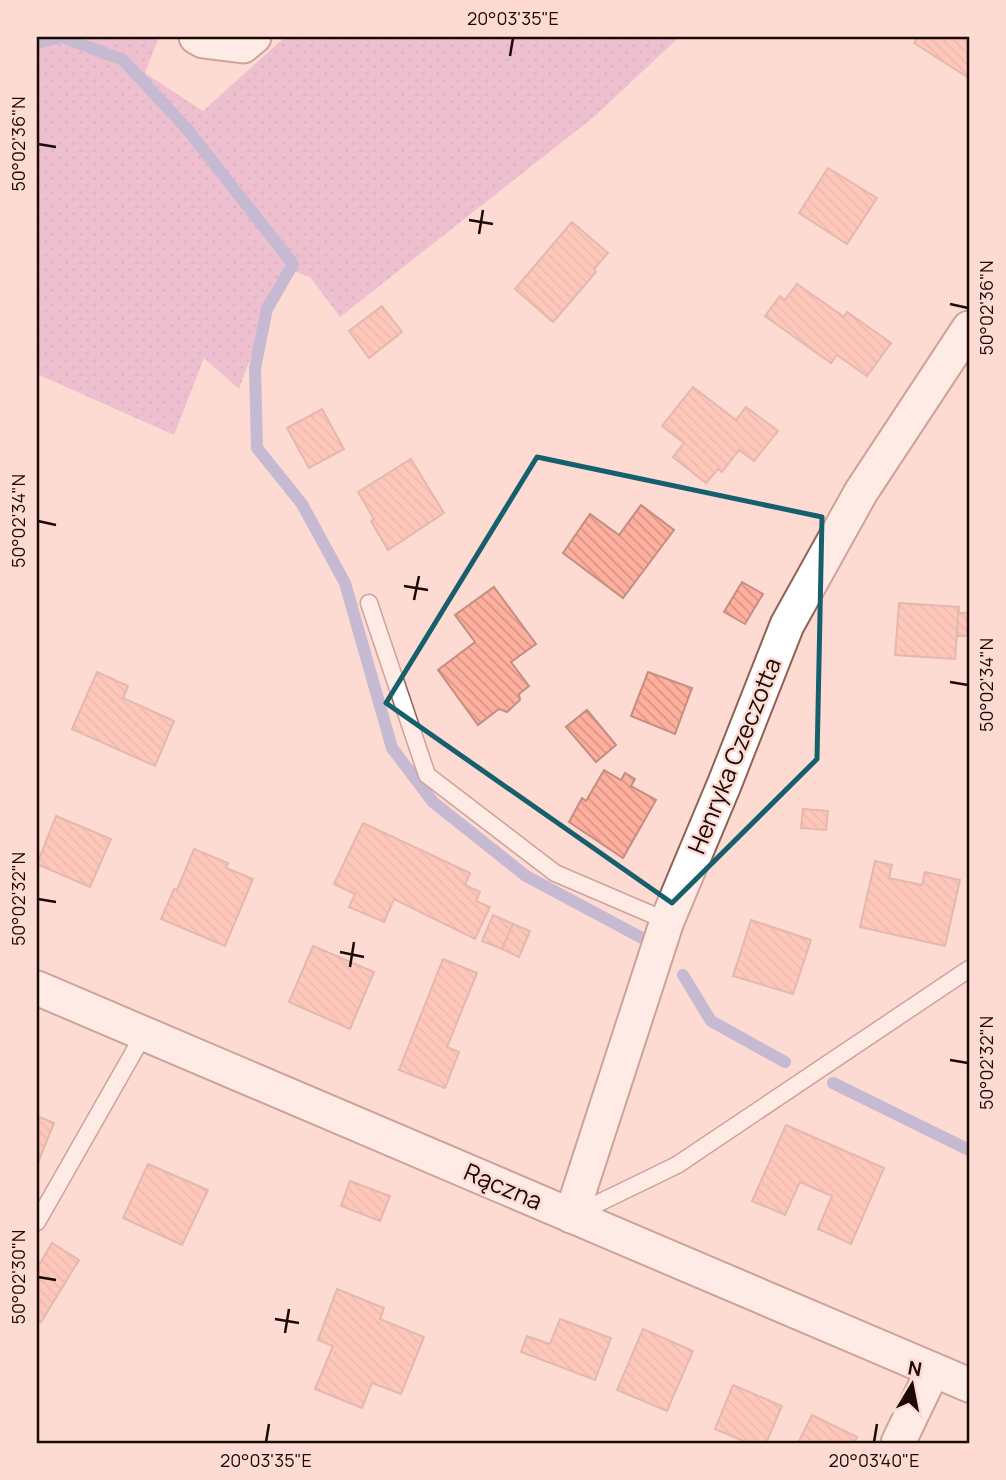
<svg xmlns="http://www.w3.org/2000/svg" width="1006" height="1480" viewBox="0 0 1006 1480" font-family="Manrope,sans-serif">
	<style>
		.grass { fill: url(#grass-dots) }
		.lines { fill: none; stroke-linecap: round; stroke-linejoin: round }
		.stream { stroke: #8391d2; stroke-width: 12 }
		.building { fill: url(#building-back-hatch); stroke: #c38f83; stroke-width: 2 }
		.service-casing { stroke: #926156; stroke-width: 19 }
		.minor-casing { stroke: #926156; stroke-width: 37 }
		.service { stroke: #fff; stroke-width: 16 }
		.minor { stroke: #fff; stroke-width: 33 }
		.marked { fill: none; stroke: #16606e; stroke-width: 5; stroke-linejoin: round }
		.ticks { fill: none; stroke: #1b0906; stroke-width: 2.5 }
		.labels { text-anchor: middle; stroke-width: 5; stroke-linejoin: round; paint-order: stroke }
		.street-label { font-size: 24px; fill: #1b0906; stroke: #fddbd2 }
		.neatline { fill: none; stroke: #1b0906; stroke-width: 2.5 }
		.ticks-label { font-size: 18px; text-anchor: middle; fill: #1b0906 }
	</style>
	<defs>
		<pattern id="grass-dots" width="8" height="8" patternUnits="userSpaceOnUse" patternTransform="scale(1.75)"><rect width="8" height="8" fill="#d99ecd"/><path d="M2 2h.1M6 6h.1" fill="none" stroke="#ba87af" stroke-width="1.8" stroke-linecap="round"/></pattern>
		<pattern id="building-back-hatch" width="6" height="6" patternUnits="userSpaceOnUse" patternTransform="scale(1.75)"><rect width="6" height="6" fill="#feaf9d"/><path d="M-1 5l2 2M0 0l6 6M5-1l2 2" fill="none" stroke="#d99586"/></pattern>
	</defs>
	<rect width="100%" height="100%" fill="#fddbd2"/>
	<polygon class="grass" points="37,37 159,37 145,73 203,111 285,37 679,37 595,116 340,317 310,277 284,268 239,389 204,358 174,435 37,374"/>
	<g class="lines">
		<g class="stream">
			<polyline points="62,37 123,60 187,129 293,264 267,309 255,368 257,448 302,504 345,583 392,748 433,802 526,876 642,938"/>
			<polyline points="37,43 62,37"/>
			<polyline points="683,975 711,1021 785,1062"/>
			<polyline points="833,1083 969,1150"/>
		</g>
	</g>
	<g class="building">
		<polygon points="918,37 969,37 969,78 914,43"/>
		<polygon points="828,168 877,198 847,244 799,213"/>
		<polygon points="572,222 608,253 594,269 596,272 553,322 515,289"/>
		<polygon points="797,284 844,317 847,312 891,343 867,376 837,355 831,363 765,316 780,296 785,300"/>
		<polygon points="382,306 402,332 369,358 349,331"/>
		<polygon points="693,387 736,420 746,407 778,431 754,461 739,450 722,472 718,469 706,483 673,457 684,443 662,426"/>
		<polygon points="322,409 344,449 309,468 287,428"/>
		<polygon points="411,459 444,513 388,550 371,521 374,519 358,492"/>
		<polygon points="641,505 674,530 623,598 563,553 590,514 619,535"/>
		<polygon points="742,582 763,594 745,624 724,612"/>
		<polygon points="494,587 536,644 511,662 529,686 519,694 520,700 507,712 499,709 478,725 438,670 475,642 455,615"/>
		<polygon points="899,603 959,607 955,659 895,655"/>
		<polygon points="958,613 969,613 969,636 957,636"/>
		<polygon points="97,672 128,686 123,698 174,721 155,766 72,729"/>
		<polygon points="648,672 692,688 675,734 631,716"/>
		<polygon points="587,710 616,745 596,762 566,727"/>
		<polygon points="604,770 621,780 625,773 635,779 631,786 656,800 623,858 569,822 582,798 586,801"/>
		<polygon points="803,809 828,811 826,830 801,828"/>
		<polygon points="56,816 111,839 90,887 37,864"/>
		<polygon points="363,823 470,873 465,885 480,892 476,901 490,907 475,939 394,899 384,922 349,907 355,894 334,884"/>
		<polygon points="194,849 228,863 226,868 253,879 225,946 161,919 174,889 177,890"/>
		<polygon points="875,861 892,865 889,878 922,885 925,872 960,880 945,946 860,927"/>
		<polygon points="493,915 513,924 502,949 482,941"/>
		<polygon points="751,920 811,940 793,994 733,976"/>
		<polygon points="513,924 530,931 519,957 502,949"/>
		<polygon points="313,946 374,972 350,1029 289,1002"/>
		<polygon points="443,959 477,973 447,1047 459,1052 445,1088 399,1070"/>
		<polygon points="37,1116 54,1123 37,1165"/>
		<polygon points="786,1125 884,1168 851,1244 818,1229 832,1196 800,1182 785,1215 752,1201"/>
		<polygon points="148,1164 208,1190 182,1245 123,1218"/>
		<polygon points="350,1181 390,1196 380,1221 341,1206"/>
		<polygon points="52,1243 79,1260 41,1322 37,1319 37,1268"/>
		<polygon points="337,1289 384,1308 380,1319 424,1337 401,1394 372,1383 362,1408 315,1389 333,1346 318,1340"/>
		<polygon points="560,1319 611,1338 595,1380 521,1352 527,1336 550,1344"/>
		<polygon points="643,1329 693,1351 667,1411 617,1390"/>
		<polygon points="733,1385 782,1406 766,1443 748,1443 715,1429"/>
		<polygon points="812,1415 857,1437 854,1443 798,1443"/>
	</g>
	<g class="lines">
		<defs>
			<g id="service">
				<polyline points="369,603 427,775 555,873 667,921"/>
				<polyline points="574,1215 677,1165 969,969"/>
				<polyline points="37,1222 144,1034"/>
			</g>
			<g id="minor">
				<polyline points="196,37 203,41 243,46 254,37"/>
				<polyline points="37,988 969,1385"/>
				<polyline points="571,1216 667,921 724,785 787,625 861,492 969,328"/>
				<polyline points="898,1443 933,1370"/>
			</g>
		</defs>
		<use href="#service" class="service-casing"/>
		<use href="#minor" class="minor-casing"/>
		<use href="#service" class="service"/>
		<use href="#minor" class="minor"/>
	</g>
	<path d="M0 0H1006V1480H0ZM537,457L822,517L817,759L672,903L386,703Z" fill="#fddbd2" fill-opacity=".55" fill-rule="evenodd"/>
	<path class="marked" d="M537,457L822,517L817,759L672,903L386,703Z"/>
	<path class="ticks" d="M510,56L513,38M38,144L56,147M469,220L493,224M479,234L483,210M950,304L968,308M38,521L56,525M404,586L428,590M414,600L419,576M950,682L968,685M38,899L56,902M340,952L364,957M350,967L354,942M950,1060L968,1063M38,1277L56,1280M275,1319L299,1323M285,1333L289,1309M266,1442L269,1424M874,1442L877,1424"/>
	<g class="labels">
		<g class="street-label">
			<text transform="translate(735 756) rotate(-68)" y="8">Henryka Czeczotta</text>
			<text transform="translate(503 1187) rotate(23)" y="8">Rączna</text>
		</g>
	</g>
	<rect width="1006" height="1480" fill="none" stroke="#fddbd2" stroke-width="77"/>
	<g transform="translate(912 1385) rotate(10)" stroke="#fddbd2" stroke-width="5" paint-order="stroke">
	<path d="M0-5L12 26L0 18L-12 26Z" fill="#1b0906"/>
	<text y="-10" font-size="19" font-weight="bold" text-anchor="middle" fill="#1b0906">N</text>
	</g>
	<rect x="38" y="38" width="930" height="1404" class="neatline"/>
	<g class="ticks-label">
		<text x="513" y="25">20°03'35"E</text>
		<text transform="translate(19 144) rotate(-90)" y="6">50°02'36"N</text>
		<text transform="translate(987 308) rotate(-90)" y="6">50°02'36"N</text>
		<text transform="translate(19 521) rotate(-90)" y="6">50°02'34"N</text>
		<text transform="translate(987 685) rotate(-90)" y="6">50°02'34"N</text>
		<text transform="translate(19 899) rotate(-90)" y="6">50°02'32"N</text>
		<text transform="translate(987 1063) rotate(-90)" y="6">50°02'32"N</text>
		<text transform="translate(19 1277) rotate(-90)" y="6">50°02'30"N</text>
		<text x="266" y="1467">20°03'35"E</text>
		<text x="874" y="1467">20°03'40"E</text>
	</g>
</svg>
